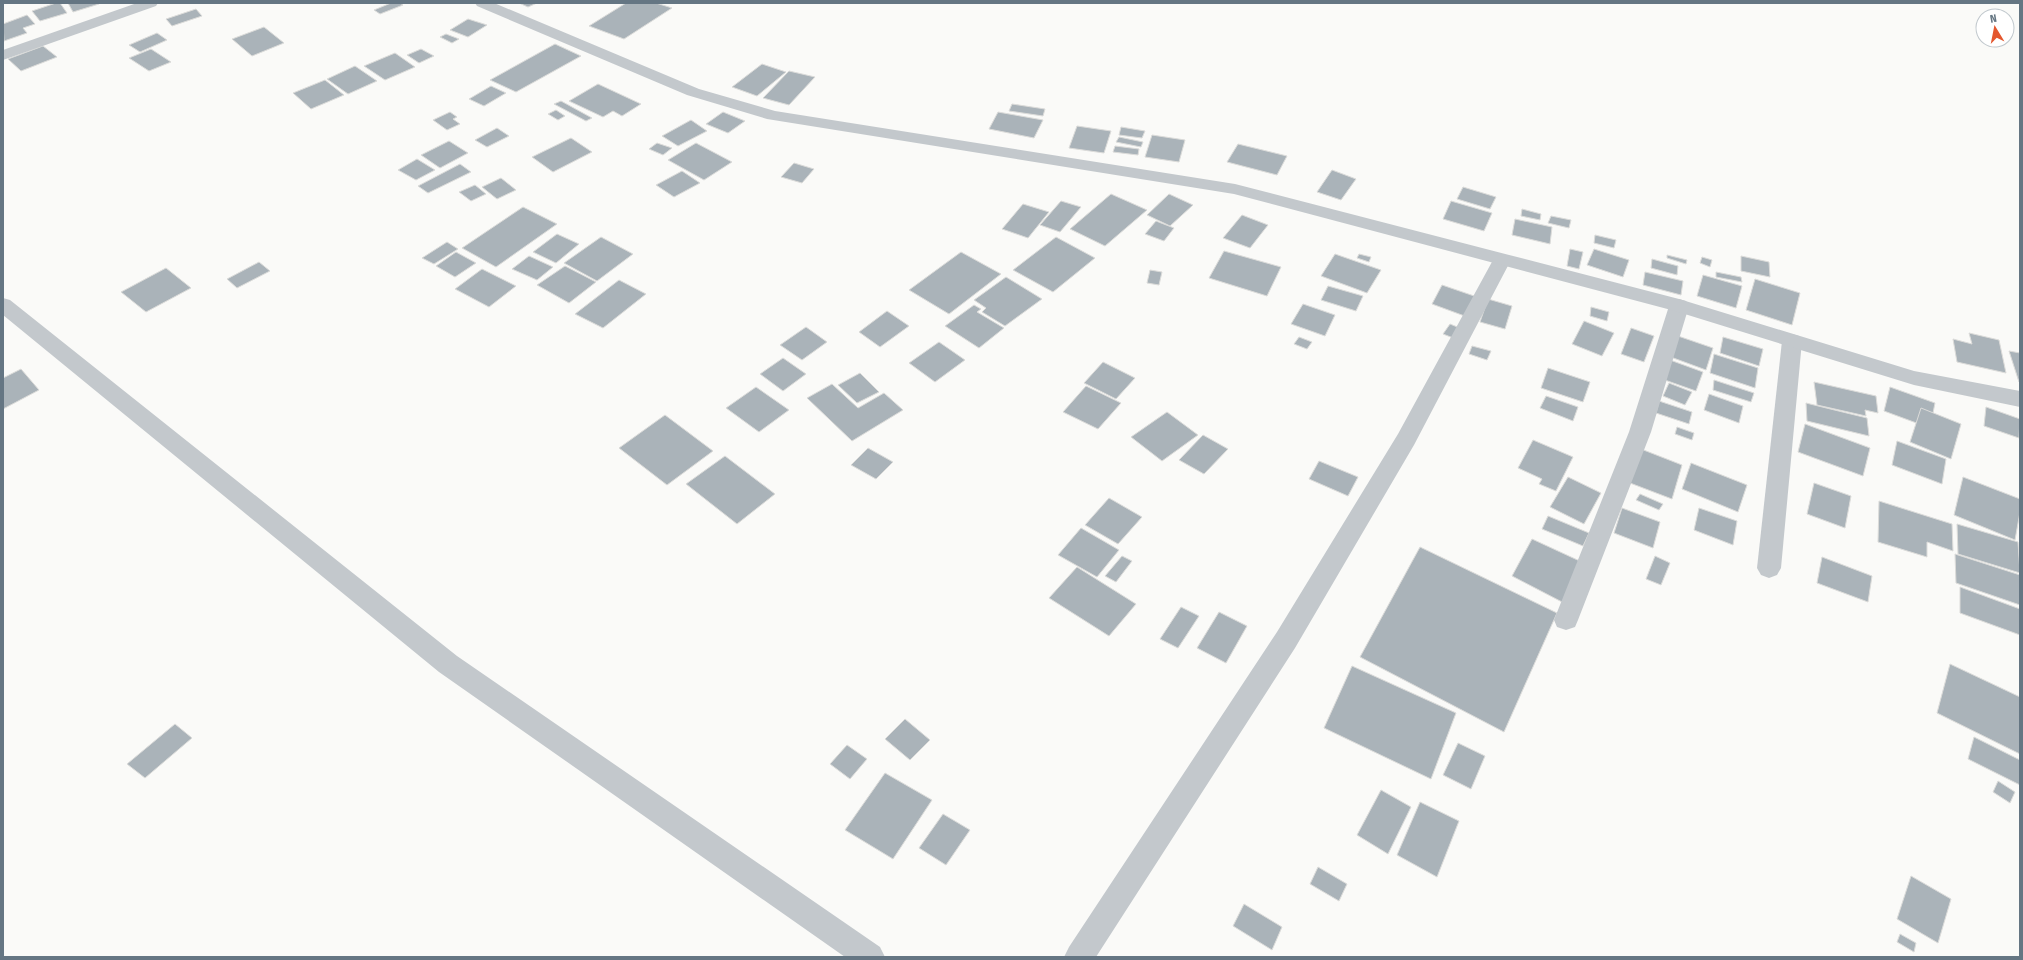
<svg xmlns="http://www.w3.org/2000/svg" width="2023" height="960" viewBox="0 0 2023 960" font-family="'Fira Sans Condensed',sans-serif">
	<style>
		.building { fill: #aab3b9; stroke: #dcdcda }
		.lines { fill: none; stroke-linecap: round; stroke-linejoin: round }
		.minor { fill: #c3c8cc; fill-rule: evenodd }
		.tertiary { fill: #c3c8cc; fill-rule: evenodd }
	</style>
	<rect width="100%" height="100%" fill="#fafaf8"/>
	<g class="building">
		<polygon points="56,3 60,3 67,13 40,21 32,11"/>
		<polygon points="68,3 98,3 99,4 73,12"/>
		<polygon points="391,3 400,3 403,5 380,14 374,10"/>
		<polygon points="519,3 537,3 528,7"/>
		<polygon points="626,3 656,3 672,8 624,39 589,26"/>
		<polygon points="196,9 202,16 172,26 166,19"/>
		<polygon points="27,15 35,24 23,28 27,33 4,41 3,24"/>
		<polygon points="468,19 487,25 468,37 450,30"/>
		<polygon points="264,27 284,43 252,56 232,39"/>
		<polygon points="157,33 167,40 140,52 129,45"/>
		<polygon points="446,34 459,39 452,43 440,37"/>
		<polygon points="555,44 581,56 516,92 490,80"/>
		<polygon points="43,46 57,57 21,71 8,59"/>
		<polygon points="151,49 171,62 149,71 129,58"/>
		<polygon points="421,49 434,56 419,63 407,55"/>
		<polygon points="395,53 415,67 385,80 364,66"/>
		<polygon points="762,64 786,72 757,96 732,87"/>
		<polygon points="355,66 377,81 348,94 327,79"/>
		<polygon points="789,71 815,77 789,105 763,98"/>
		<polygon points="325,80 344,95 311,109 293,93"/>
		<polygon points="598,84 641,104 622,116 613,111 603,117 569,101"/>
		<polygon points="491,86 506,93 484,106 469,99"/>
		<polygon points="561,101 592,118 586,121 554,104"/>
		<polygon points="1012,104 1045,109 1043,116 1009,111"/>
		<polygon points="556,110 565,116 558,120 548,114"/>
		<polygon points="450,112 457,117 453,119 460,124 447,130 433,120"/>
		<polygon points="723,112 745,121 728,133 706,124"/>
		<polygon points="998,112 1043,120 1034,138 989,129"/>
		<polygon points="691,120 707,131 678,146 662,136"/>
		<polygon points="1077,126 1111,131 1104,153 1069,148"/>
		<polygon points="1121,127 1145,131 1142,138 1119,135"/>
		<polygon points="497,128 509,136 487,147 475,140"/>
		<polygon points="1152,135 1185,140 1179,162 1145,157"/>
		<polygon points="1119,137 1143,142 1141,147 1116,142"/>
		<polygon points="571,138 592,152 553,172 532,157"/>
		<polygon points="449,141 468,153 440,168 421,155"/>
		<polygon points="657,143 672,148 663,155 649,149"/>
		<polygon points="696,143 732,162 704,180 668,160"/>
		<polygon points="1238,144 1287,156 1277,175 1227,162"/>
		<polygon points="1115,146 1139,149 1138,155 1113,152"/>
		<polygon points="417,159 435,170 416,180 398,170"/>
		<polygon points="794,163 814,169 802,183 781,177"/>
		<polygon points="460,164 471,172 428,193 418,186"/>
		<polygon points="1332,170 1356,179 1341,200 1317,192"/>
		<polygon points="682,171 700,183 674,197 656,185"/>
		<polygon points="501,178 516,190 497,199 482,187"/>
		<polygon points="475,185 486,194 471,201 459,192"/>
		<polygon points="1463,187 1496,197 1490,209 1457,199"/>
		<polygon points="1111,194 1147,210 1105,246 1070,229"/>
		<polygon points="1169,194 1193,205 1170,226 1147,215"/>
		<polygon points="1061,201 1081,207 1060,232 1040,225"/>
		<polygon points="1451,201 1492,213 1484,231 1443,219"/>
		<polygon points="1023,204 1049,212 1028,238 1002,229"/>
		<polygon points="523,207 557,224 496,267 462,248"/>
		<polygon points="1522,209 1541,214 1540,220 1521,216"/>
		<polygon points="1242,215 1268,225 1250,248 1223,238"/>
		<polygon points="1551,216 1571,220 1569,228 1548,223"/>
		<polygon points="1515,219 1552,227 1550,244 1512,235"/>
		<polygon points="1156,221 1174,228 1164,241 1145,234"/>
		<polygon points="557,234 579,244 556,263 533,252"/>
		<polygon points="1595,235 1616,240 1614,248 1594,243"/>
		<polygon points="601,237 633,254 597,281 564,263"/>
		<polygon points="1056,237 1095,258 1053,292 1013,270"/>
		<polygon points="447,242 458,249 434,264 422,258"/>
		<polygon points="1570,249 1583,252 1579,269 1567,266"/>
		<polygon points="1594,249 1629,260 1623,277 1587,265"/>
		<polygon points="1224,251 1281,267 1267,296 1209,278"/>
		<polygon points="456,252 476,263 455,277 436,266"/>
		<polygon points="961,252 1001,274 949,314 909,290"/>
		<polygon points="1335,254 1381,270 1367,293 1321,276"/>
		<polygon points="1359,254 1371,257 1369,262 1357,258"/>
		<polygon points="1667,255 1687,260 1686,264 1667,258"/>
		<polygon points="529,256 553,267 537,280 512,269"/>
		<polygon points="1741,256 1769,262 1770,277 1741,271"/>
		<polygon points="1702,257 1712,260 1710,267 1700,263"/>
		<polygon points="1652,259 1678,266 1677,275 1651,268"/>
		<polygon points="259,262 270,271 237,288 227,279"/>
		<polygon points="565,266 596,282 569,303 537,285"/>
		<polygon points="166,268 191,288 146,312 121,292"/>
		<polygon points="482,269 516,286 489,307 455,289"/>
		<polygon points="1150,270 1162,272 1159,285 1147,283"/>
		<polygon points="1645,272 1683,281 1681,295 1643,285"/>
		<polygon points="1716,272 1741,277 1742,282 1716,277"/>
		<polygon points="1703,275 1742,286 1736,308 1697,296"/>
		<polygon points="1006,277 1042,299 1005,326 982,312 986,308 974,300"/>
		<polygon points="1755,279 1800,293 1792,325 1746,310"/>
		<polygon points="619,280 646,294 603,328 575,314"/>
		<polygon points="1442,285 1480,298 1470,318 1432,304"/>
		<polygon points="1328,286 1363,296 1356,311 1321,300"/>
		<polygon points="1488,299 1512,306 1505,329 1480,322"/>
		<polygon points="1303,304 1335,315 1325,336 1291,324"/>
		<polygon points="974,305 981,309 977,312 1004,328 979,348 945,326"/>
		<polygon points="1591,307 1609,312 1607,321 1590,316"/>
		<polygon points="887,311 909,326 880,347 859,332"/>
		<polygon points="1584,321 1614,333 1602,356 1572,344"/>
		<polygon points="1450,324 1467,331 1461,341 1443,334"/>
		<polygon points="806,327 827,342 802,360 780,345"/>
		<polygon points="1631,328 1654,336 1644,362 1621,354"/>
		<polygon points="1969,333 1999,340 2006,373 1957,362 1953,339 1972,344"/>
		<polygon points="1675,335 1713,348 1706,370 1668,356"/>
		<polygon points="1299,337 1312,342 1307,349 1294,344"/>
		<polygon points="1723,337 1763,349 1759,366 1720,353"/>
		<polygon points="939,342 965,360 935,382 909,363"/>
		<polygon points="1472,346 1491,351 1487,360 1469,354"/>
		<polygon points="2009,351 2020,353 2020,382 2019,382"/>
		<polygon points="1714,354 1758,368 1755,388 1710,373"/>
		<polygon points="783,358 806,374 783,391 760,374"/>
		<polygon points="1670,360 1703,372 1696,391 1662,379"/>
		<polygon points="1103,362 1135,378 1116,399 1084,383"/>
		<polygon points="1548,368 1590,382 1583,402 1541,388"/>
		<polygon points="21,369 39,390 3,409 3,378"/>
		<polygon points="860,373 879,392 857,403 838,385"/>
		<polygon points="1714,380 1754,393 1751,402 1713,390"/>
		<polygon points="1814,382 1876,396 1878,413 1865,410 1866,416 1817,405"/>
		<polygon points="1669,383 1692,392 1685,405 1663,396"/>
		<polygon points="832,384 858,408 884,393 903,410 852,441 807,398"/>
		<polygon points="1086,386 1121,403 1098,429 1063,412"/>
		<polygon points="756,387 789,410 759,432 726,408"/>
		<polygon points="1890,387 1935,403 1930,428 1884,411"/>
		<polygon points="1709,394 1743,406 1739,423 1704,410"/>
		<polygon points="1546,396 1578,407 1573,421 1540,408"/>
		<polygon points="1659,401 1692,412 1689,424 1656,413"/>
		<polygon points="1806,403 1867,418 1869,436 1807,421"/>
		<polygon points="1986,407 2020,419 2019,438 1984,426"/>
		<polygon points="1921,408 1961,424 1951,459 1910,442"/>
		<polygon points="1167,412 1198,435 1162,461 1131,437"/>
		<polygon points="665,415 713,451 667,485 619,448"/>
		<polygon points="1805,424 1870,448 1863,476 1798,452"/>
		<polygon points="1677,427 1694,433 1692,440 1675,434"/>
		<polygon points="1203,435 1228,449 1204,474 1179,460"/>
		<polygon points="1533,440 1573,457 1556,491 1539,484 1542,479 1518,468"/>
		<polygon points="1897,441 1946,459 1942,484 1892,465"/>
		<polygon points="868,448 893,462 876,479 851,465"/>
		<polygon points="1641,449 1682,465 1672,499 1630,483"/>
		<polygon points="725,456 775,494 737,524 686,484"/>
		<polygon points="1319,461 1358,477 1348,496 1309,479"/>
		<polygon points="1691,463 1747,485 1738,512 1682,489"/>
		<polygon points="1568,477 1601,493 1584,524 1550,507"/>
		<polygon points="1963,477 2020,499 2020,512 2015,540 1954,515"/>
		<polygon points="1814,483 1851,496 1845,528 1807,514"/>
		<polygon points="1640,494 1663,504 1659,510 1636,500"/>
		<polygon points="1109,498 1142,517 1118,544 1085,525"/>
		<polygon points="1879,501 1952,524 1953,551 1927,542 1927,557 1878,542"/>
		<polygon points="1622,508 1660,522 1653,548 1614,533"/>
		<polygon points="1699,508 1737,521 1733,545 1694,530"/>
		<polygon points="1548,516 1589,533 1583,546 1542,529"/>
		<polygon points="1957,524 2018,542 2020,573 1958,554"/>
		<polygon points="1081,528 1119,550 1097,577 1058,555"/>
		<polygon points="1532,539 1584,563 1564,603 1512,576"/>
		<polygon points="1420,547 1557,613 1504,732 1360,657"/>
		<polygon points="1955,554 2020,575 2020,605 1956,583"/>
		<polygon points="1122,556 1132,561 1116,582 1105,576"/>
		<polygon points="1655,556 1670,563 1661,585 1646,579"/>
		<polygon points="1822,557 1872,576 1868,602 1817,583"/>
		<polygon points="1077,567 1136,604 1109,636 1049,598"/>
		<polygon points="1960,587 2020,609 2020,635 1960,613"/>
		<polygon points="1181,607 1199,616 1178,648 1160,639"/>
		<polygon points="1219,612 1247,626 1226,663 1197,648"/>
		<polygon points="1950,664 2020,697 2020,754 1937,713"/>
		<polygon points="1352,666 1456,713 1431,779 1324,728"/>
		<polygon points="905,719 930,740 910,760 885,739"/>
		<polygon points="175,724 192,738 145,778 127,764"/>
		<polygon points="1974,737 2020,760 2020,785 1968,759"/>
		<polygon points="1458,743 1485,756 1471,789 1443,775"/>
		<polygon points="847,745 867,759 850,779 830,764"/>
		<polygon points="885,773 932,800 893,859 845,830"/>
		<polygon points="1998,781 2015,792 2010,803 1993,792"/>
		<polygon points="1381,790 1411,807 1388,854 1357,835"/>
		<polygon points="1420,802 1459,821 1437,877 1397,855"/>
		<polygon points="943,814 970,830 946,865 919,848"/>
		<polygon points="1318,867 1347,884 1339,901 1310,884"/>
		<polygon points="1911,876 1951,899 1938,943 1897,919"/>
		<polygon points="1244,904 1282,927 1272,950 1233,926"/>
		<polygon points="1900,934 1916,943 1914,952 1897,942"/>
	</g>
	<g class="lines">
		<g class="minor">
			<polygon points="137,3 158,3 156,6 3,60 3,50"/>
			<polygon points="1502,254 1509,256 1511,260 1414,445 1295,648 1096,957 1064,957 1069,947 1277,632 1398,434 1493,260 1495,256"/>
			<polygon points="3,298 10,300 457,656 880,947 885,957 845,957 439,672 3,315"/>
			<polygon points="1679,299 1686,301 1689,306 1651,432 1578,620 1575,627 1566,630 1557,627 1554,620 1629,432 1669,306 1672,301"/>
			<polygon points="1792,334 1799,336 1802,341 1781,568 1777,575 1769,578 1761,575 1757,568 1782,341 1785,336"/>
		</g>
		<polygon class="tertiary" points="475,3 494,3 699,89 775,111 1235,184 1679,299 1914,371 2020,391 2020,407 1914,385 1675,311 1234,194 767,119 687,95 477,6"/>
	</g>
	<rect width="2023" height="960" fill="none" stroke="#657683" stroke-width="8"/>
	<g transform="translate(1995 28) rotate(350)"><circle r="19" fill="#ffffff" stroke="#c1c8cd"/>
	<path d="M0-3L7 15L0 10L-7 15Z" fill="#e4572e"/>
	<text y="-6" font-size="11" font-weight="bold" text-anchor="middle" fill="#657683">N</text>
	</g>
</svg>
